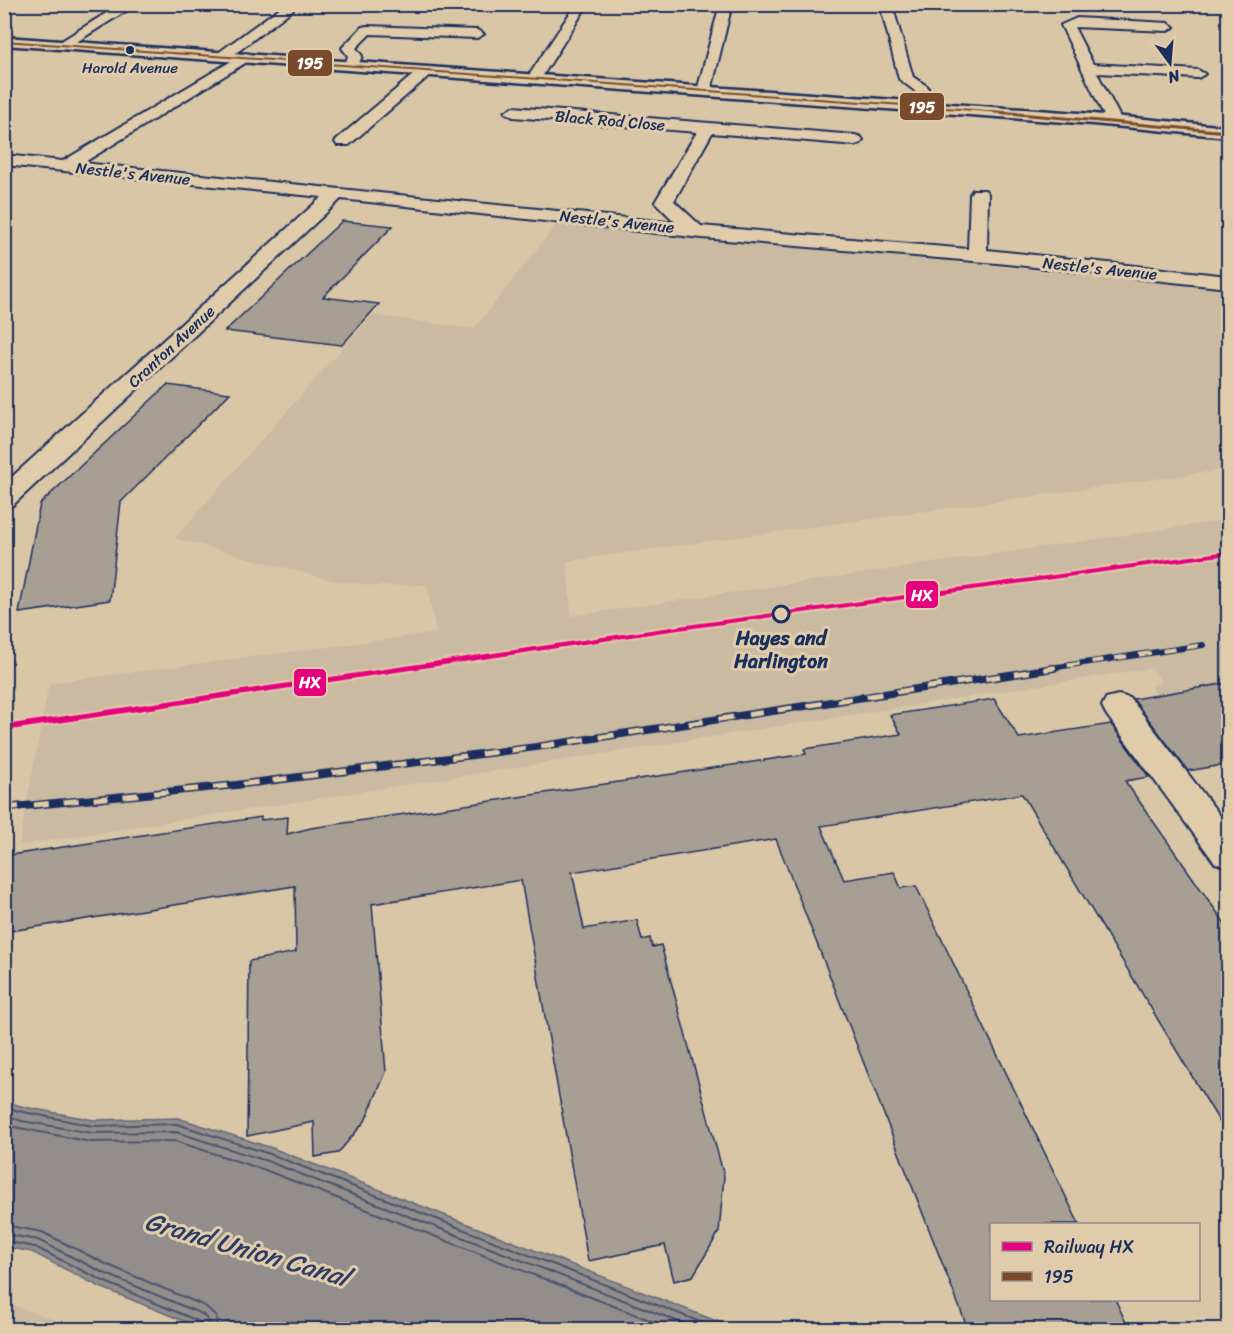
<svg xmlns="http://www.w3.org/2000/svg" width="1233" height="1334" viewBox="0 0 1233 1334" font-family="Sriracha,sans-serif">
	<style>
		.built { fill: #c9baa1 }
		.water { fill: #938e8c; stroke: #63687a; stroke-width: 1.5 }
		.lines { fill: none; stroke-linecap: round; stroke-linejoin: round }
		.shore { stroke: #4b5570; stroke-width: 2 }
		.building { fill: #a79e94; stroke: #1b2f5e; stroke-width: 1.5 }
		.minor-casing { stroke: #1b2f5e; stroke-width: 4 }
		.primary-casing { stroke: #1b2f5e; stroke-width: 5 }
		.minor { fill: #e0ccaa; fill-rule: evenodd }
		.primary { fill: #e0ccaa; fill-rule: evenodd }
		.rail-far1-casing { stroke: #1b2f5e; stroke-width: 6 }
		.rail-casing { stroke: #1b2f5e; stroke-width: 8 }
		.rail-far1 { stroke: #e0ccaa; stroke-width: 4; stroke-dasharray: 12; stroke-linecap: butt }
		.rail { stroke: #e0ccaa; stroke-width: 5; stroke-dasharray: 15; stroke-linecap: butt }
		.bus-1-far1-casing { stroke: #e0ccaa; stroke-width: 4.5 }
		.bus-1-casing { stroke: #e0ccaa; stroke-width: 5 }
		.bus-1-far1 { stroke: #7a4b2a; stroke-width: 2 }
		.bus-1 { stroke: #7a4b2a; stroke-width: 3 }
		.rail-1-casing { stroke: #e0ccaa; stroke-width: 4 }
		.rail-1 { fill: #e5007d; fill-rule: evenodd }
		.bus-dot { fill: #1b2f5e; stroke: #e0ccaa; stroke-width: 2 }
		.stop-dot { fill: #e0ccaa; stroke: #1b2f5e; stroke-width: 3 }
		.labels { text-anchor: middle; stroke-width: 6; stroke-linejoin: round; paint-order: stroke }
		.far-bus-label { font-size: 15px; fill: #1b2f5e; stroke: #e0ccaa }
		.far-street-label { font-size: 16px; fill: #1b2f5e; stroke: #e0ccaa }
		.stop-label { font-size: 20px; font-weight: bold; fill: #1b2f5e; stroke: #e0ccaa }
		.near-water-label { font-size: 26px; font-style: italic; fill: #2d3d65; stroke: #e0ccaa }
		.line-badge { stroke: #e0ccaa; stroke-width: 2 }
		.badge-label { font-size: 16px; text-anchor: middle; font-weight: bold; fill: #fff }
	</style>
	<rect width="100%" height="100%" fill="#d8c6a7"/>
	<filter id="ink" filterUnits="userSpaceOnUse"><feTurbulence type="fractalNoise" baseFrequency=".0167" numOctaves="2"/><feDisplacementMap in="SourceGraphic" scale="12" xChannelSelector="R" yChannelSelector="G"/><feConvolveMatrix kernelMatrix="1 2 1 2 8 2 1 2 1" color-interpolation-filters="sRGB"/></filter>
	<g filter="url(#ink)">
		<g class="built">
			<polygon points="557,224 1228,289 1228,469 567,561 571,616 1228,520 1228,764 1181,772 1127,700 1158,695 1150,686 1162,682 1152,668 19,845 49,683 436,633 427,585 376,586 331,580 175,538 372,315 474,329"/>
			<polygon points="5,1302 80,1329 5,1329"/>
		</g>
		<polygon class="water" points="5,1101 24,1107 94,1120 178,1118 272,1148 737,1329 203,1329 98,1286 32,1252 5,1247"/>
		<g class="lines">
			<g class="shore">
				<polyline points="4,1108 93,1126 177,1124 270,1154 721,1330"/>
				<polyline points="4,1115 22,1121 92,1133 176,1132 267,1161 700,1330"/>
				<polyline points="4,1125 91,1142 175,1141 265,1170 675,1330"/>
				<polyline points="4,1225 42,1232 108,1265 205,1306 216,1316 219,1330"/>
				<polyline points="4,1234 38,1240 104,1273 202,1314 208,1320 210,1330"/>
				<polyline points="4,1241 35,1247 101,1280 198,1321 202,1330"/>
			</g>
		</g>
		<g class="building">
			<polygon points="342,221 393,226 323,297 379,304 342,345 225,331"/>
			<polygon points="167,385 230,393 121,502 110,600 19,613 40,504"/>
			<polygon points="1228,683 1228,764 1188,771 1133,699"/>
			<polygon points="994,699 1019,738 1111,724 1149,777 1125,781 1228,928 1228,1136 1022,794 821,826 844,880 894,872 901,888 916,886 1079,1224 992,1224 992,1299 1115,1299 1129,1329 968,1329 776,839 572,872 584,929 637,920 642,940 650,938 652,947 661,945 724,1176 719,1232 693,1276 674,1281 665,1245 588,1261 521,880 372,904 386,1072 365,1121 338,1153 315,1157 314,1122 247,1136 249,961 296,952 295,886 4,932 4,856 261,817 261,820 288,817 287,834 311,828 806,754 804,749 901,734 890,715"/>
		</g>
		<g class="lines">
			<defs>
				<g id="minor">
					<polygon points="121,4 137,4 67,48 62,49 55,45"/>
					<polygon points="285,4 300,4 228,59 218,59 216,56 218,53"/>
					<polygon points="576,4 588,4 538,83 528,83 526,80"/>
					<polygon points="720,4 732,4 711,91 704,95 697,91"/>
					<polygon points="872,4 950,4 952,7 946,11 893,8 913,77 927,86 935,107 932,110 922,110 915,91 899,79 881,8"/>
					<polygon points="1077,18 1168,23 1174,27 1168,31 1074,27 1093,64 1198,70 1205,74 1198,78 1097,73 1122,121 1114,126 1108,124 1061,25"/>
					<polygon points="367,26 477,30 484,34 477,38 370,34 356,48 362,56 357,68 347,68 345,65 348,56 342,48 362,27"/>
					<polygon points="245,53 250,54 252,57 250,60 83,163 676,223 655,202 697,132 513,117 505,112 513,107 855,135 861,137 863,140 861,143 855,145 712,133 674,201 701,226 968,249 970,194 973,190 985,190 988,194 987,250 1228,276 1228,288 997,263 702,238 341,199 13,505 4,507 4,484 322,197 4,165 4,155 63,161"/>
					<polygon points="425,68 430,69 432,72 430,75 349,145 337,145 335,142 337,139 420,69"/>
					<polygon points="1118,695 1130,698 1228,826 1228,867 1215,863 1106,714 1102,706 1106,698"/>
				</g>
				<polygon id="primary" points="4,37 1093,114 1228,127 1228,137 1093,124 4,45"/>
			</defs>
			<use href="#minor" class="minor-casing"/>
			<use href="#primary" class="primary-casing"/>
			<use href="#minor" class="minor"/>
			<use href="#primary" class="primary"/>
			<defs>
				<polyline id="rail-far1" points="1044,669 1203,645"/>
				<polyline id="rail" points="4,808 236,785 536,747 1054,668"/>
			</defs>
			<use href="#rail-far1" class="rail-far1-casing"/>
			<use href="#rail" class="rail-casing"/>
			<use href="#rail-far1" class="rail-far1"/>
			<use href="#rail" class="rail"/>
			<defs>
				<polyline id="bus-1-far1" points="4,41 1016,113"/>
				<polyline id="bus-1" points="995,112 1228,132"/>
			</defs>
			<use href="#bus-1-far1" class="bus-1-far1-casing"/>
			<use href="#bus-1" class="bus-1-casing"/>
			<use href="#bus-1-far1" class="bus-1-far1"/>
			<use href="#bus-1" class="bus-1"/>
			<defs>
				<polygon id="rail-1" points="1228,551 1228,555 657,633 4,731 4,725 657,629"/>
			</defs>
			<use href="#rail-1" class="rail-1-casing"/>
			<use href="#rail-1" class="rail-1"/>
		</g>
	</g>
	<circle class="bus-dot" cx="130" cy="50" r="5"/>
	<circle class="stop-dot" cx="781" cy="614" r="8"/>
	<g class="labels">
		<g class="far-bus-label">
			<text x="130" y="73">Harold Avenue</text>
		</g>
		<g class="far-street-label">
			<text transform="translate(610 120) rotate(5)" y="6">Black Rod Close</text>
			<text transform="translate(133 173) rotate(6)" y="6">Nestle's Avenue</text>
			<text transform="translate(617 221) rotate(6)" y="6">Nestle's Avenue</text>
			<text transform="translate(1100 268) rotate(6)" y="6">Nestle's Avenue</text>
			<text transform="translate(171 346) rotate(-43)" y="6">Cranton Avenue</text>
		</g>
		<g class="stop-label">
			<text x="781" y="645">Hayes and<tspan x="781" dy="23">Harlington</tspan></text>
		</g>
		<g class="near-water-label">
			<text transform="translate(247 1249) rotate(16)" y="9">Grand Union Canal</text>
		</g>
	</g>
	<g class="line-badge">
		<rect x="287" y="49" width="46" height="28" rx="6" fill="#7a4b2a"/>
		<rect x="899" y="92" width="46" height="29" rx="6" fill="#7a4b2a"/>
		<rect x="905" y="580" width="34" height="29" rx="6" fill="#e5007d"/>
		<rect x="293" y="668" width="34" height="29" rx="6" fill="#e5007d"/>
	</g>
	<g class="badge-label">
		<text x="310" y="69">195</text>
		<text x="922" y="113">195</text>
		<text x="922" y="601">HX</text>
		<text x="310" y="688">HX</text>
	</g>
	<rect width="1233" height="1334" fill="none" stroke="#e0ccaa" stroke-width="24"/>
	<rect x="12" y="12" width="1209" height="1310" fill="none" stroke="#1b2f5e" stroke-width="2" filter="url(#ink)"/>
	<rect x="990" y="1223" width="210" height="78" fill="#e0ccaa" stroke="#918d8c" stroke-width="1.5"/>
	<rect x="1002" y="1242" width="30" height="9" fill="#e5007d" stroke="#918d8c" stroke-width="1.5"/>
	<text x="1044" y="1253" font-size="18" fill="#1b2f5e">Railway HX</text>
	<rect x="1002" y="1272" width="30" height="9" fill="#7a4b2a" stroke="#918d8c" stroke-width="1.5"/>
	<text x="1044" y="1283" font-size="18" fill="#1b2f5e">195</text>
	<g transform="translate(1170 63) rotate(164)" stroke="#e0ccaa" stroke-width="4.5" paint-order="stroke">
	<path d="M0-4.5L10 22L0 15L-10 22Z" fill="#1b2f5e"/>
	<text y="-9" font-size="16" font-weight="bold" text-anchor="middle" fill="#1b2f5e">N</text>
	</g>
</svg>
